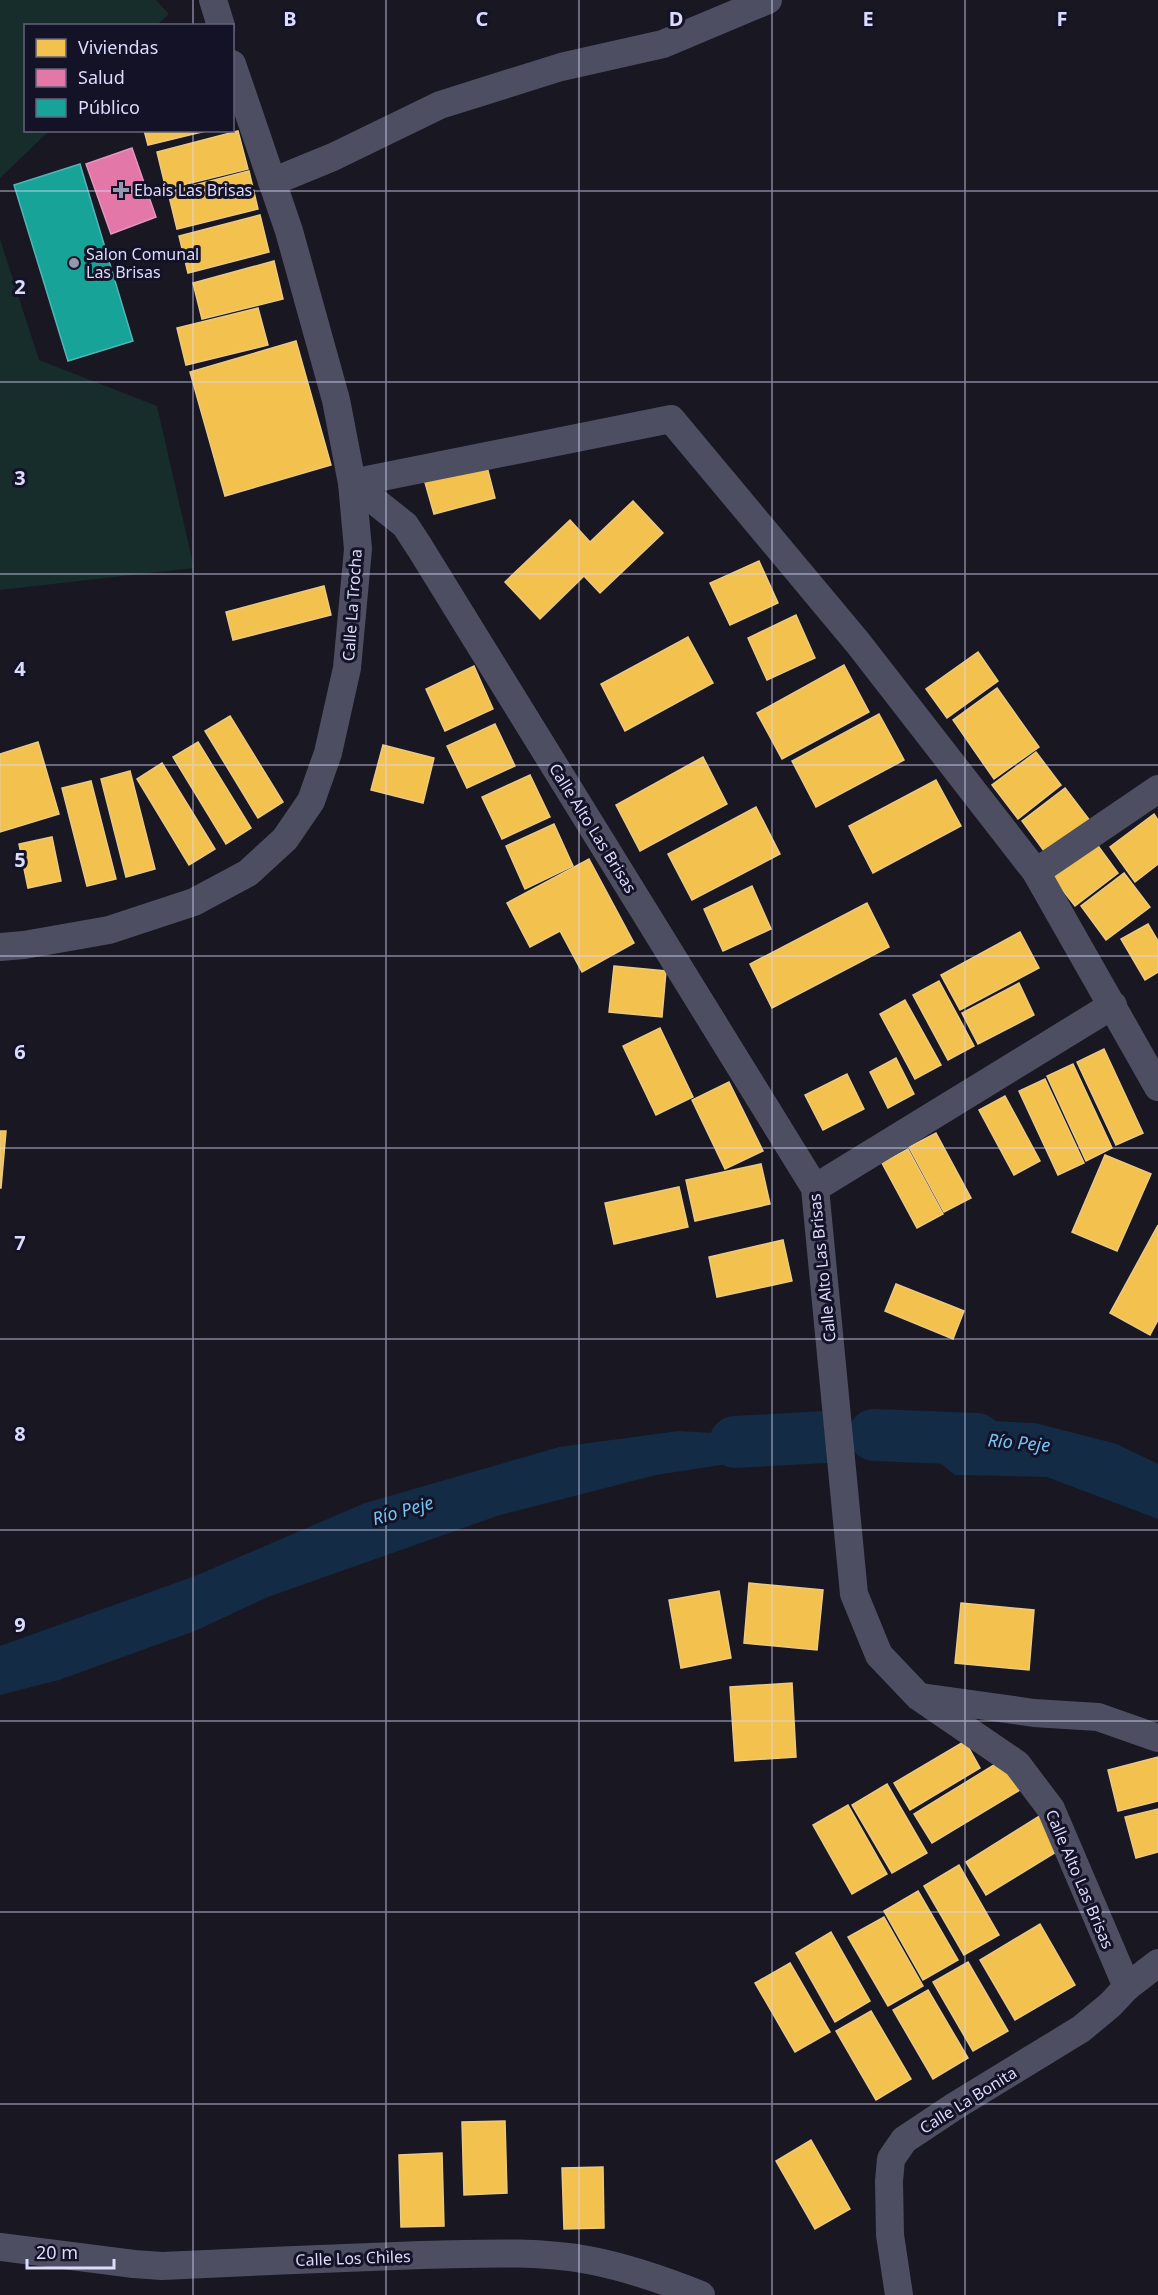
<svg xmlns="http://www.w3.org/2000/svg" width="1158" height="2295" viewBox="0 0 1158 2295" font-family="'Noto Sans',sans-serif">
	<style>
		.green { fill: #162d2b }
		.water { fill: #142b45 }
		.homes { fill: #f2c14e; stroke: #ebc982; stroke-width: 1.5 }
		.health { fill: #e377a8; stroke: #e195c1; stroke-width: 1.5 }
		.public { fill: #17a398; stroke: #52b4b6; stroke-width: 1.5 }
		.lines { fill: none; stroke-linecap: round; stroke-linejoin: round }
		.river { stroke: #142b45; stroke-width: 52 }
		.minor { stroke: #4d4e62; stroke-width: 28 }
		.grid { fill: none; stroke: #dbdbfc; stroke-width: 1.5; stroke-opacity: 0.55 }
		.poi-dot { fill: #9796b0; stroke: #141227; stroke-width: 2 }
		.labels { text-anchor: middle; stroke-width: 6; stroke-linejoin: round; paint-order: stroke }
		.poi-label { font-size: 16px; fill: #dbdbfc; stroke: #141227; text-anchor: start }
		.street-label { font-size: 16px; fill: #dbdbfc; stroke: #141227 }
		.water-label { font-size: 18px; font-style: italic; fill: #73c4f2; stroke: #141227 }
		.grid-label { font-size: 20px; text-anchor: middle; font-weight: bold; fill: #dbdbfc; stroke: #141227; stroke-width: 6; stroke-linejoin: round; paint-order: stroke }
	</style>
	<rect width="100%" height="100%" fill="#181722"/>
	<g class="green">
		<polygon points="0,0 156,0 169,14 157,25 26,26 26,130 49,131 0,178"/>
		<polygon points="0,239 39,360 157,406 194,568 0,590"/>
	</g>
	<g class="water">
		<polygon points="923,1418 1035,1423 1117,1444 1158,1464 1158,1519 1047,1477 955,1475 905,1435"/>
		<polygon points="678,1431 808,1438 754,1460 656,1475 500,1515 268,1597 195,1631 59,1680 0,1695 0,1646 195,1576 365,1503 559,1447"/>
	</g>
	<g class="homes">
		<polygon points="144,130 210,130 148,145"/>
		<polygon points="238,131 248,169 166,189 157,152"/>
		<polygon points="249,171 258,209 177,229 168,192"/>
		<polygon points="260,215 269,252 188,273 179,236"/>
		<polygon points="274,261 283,299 202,319 193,283"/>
		<polygon points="258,308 268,345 186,365 177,328"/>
		<polygon points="296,341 331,465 225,496 190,372"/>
		<polygon points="486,463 495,498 434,514 424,479"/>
		<polygon points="633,501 663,533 600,593 584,576 540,619 505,582 570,520 590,542"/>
		<polygon points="759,561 778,603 730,625 710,583"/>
		<polygon points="324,586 331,615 233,640 226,612"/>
		<polygon points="796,615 815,658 767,680 748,638"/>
		<polygon points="688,637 713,683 625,731 601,684"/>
		<polygon points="978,652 998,681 947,718 926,689"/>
		<polygon points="844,665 869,712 782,759 757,713"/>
		<polygon points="474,666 493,709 445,731 426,689"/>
		<polygon points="997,688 1039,747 994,779 953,720"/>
		<polygon points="879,714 904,760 816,807 792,761"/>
		<polygon points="230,716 283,802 258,818 205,731"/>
		<polygon points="495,724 515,766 467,788 447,746"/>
		<polygon points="38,742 59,814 0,832 0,754"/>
		<polygon points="198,742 251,828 226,844 173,757"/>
		<polygon points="383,745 434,758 423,803 371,790"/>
		<polygon points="1036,752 1061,785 1018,819 992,785"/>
		<polygon points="703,757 727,804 640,851 616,805"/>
		<polygon points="162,763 215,849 189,865 137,779"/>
		<polygon points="130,771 155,869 126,877 101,779"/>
		<polygon points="530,775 550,817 502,839 482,797"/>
		<polygon points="936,780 961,826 873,873 849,826"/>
		<polygon points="91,781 116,879 87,886 62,788"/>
		<polygon points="1065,788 1091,822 1047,855 1022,821"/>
		<polygon points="756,807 780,854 692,900 668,854"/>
		<polygon points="1154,814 1158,820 1158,864 1135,882 1110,847"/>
		<polygon points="554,824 573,866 525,889 506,846"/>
		<polygon points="52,837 61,881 28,888 19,844"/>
		<polygon points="1093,839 1118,873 1075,906 1049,873"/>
		<polygon points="589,859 634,943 582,972 560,931 530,947 507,903"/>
		<polygon points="1124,873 1150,907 1106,940 1081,906"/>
		<polygon points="752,886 771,929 723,951 704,909"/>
		<polygon points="867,903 889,947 772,1008 750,964"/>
		<polygon points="1148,924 1158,941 1158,972 1145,980 1121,939"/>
		<polygon points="1020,932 1039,968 960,1010 941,975"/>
		<polygon points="614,966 666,971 662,1017 609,1012"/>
		<polygon points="939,981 974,1046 948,1060 913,995"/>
		<polygon points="1019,983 1034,1015 978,1044 962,1013"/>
		<polygon points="905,1000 941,1065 915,1079 880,1014"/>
		<polygon points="660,1028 693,1097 656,1115 623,1046"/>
		<polygon points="1104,1049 1143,1133 1116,1145 1077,1062"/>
		<polygon points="896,1058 914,1094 888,1108 870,1072"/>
		<polygon points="1073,1064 1112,1148 1086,1161 1047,1076"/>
		<polygon points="847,1074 864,1109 823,1130 805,1095"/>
		<polygon points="1045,1079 1084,1163 1058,1175 1019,1091"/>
		<polygon points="729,1082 763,1151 725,1169 692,1100"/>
		<polygon points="1005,1096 1040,1161 1014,1175 979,1110"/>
		<polygon points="0,1131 6,1131 1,1188 0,1188"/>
		<polygon points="936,1133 971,1198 944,1212 909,1147"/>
		<polygon points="908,1149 943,1214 917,1228 882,1163"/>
		<polygon points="1105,1155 1151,1174 1117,1251 1072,1232"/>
		<polygon points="761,1164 770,1204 695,1221 686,1180"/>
		<polygon points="679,1187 688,1227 614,1244 605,1203"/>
		<polygon points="1158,1225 1158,1320 1150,1335 1110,1313"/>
		<polygon points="783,1240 792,1281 717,1297 709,1257"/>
		<polygon points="896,1284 964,1311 953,1339 885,1311"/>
		<polygon points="749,1583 823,1590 817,1650 744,1643"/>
		<polygon points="719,1591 731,1658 681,1668 669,1600"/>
		<polygon points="961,1603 1034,1610 1029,1670 955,1663"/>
		<polygon points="792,1683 796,1757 735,1761 730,1687"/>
		<polygon points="965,1741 980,1768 910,1810 894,1783"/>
		<polygon points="1158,1757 1158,1801 1118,1811 1108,1770"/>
		<polygon points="1002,1760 1020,1790 932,1843 914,1814"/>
		<polygon points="887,1784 927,1853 892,1873 852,1805"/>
		<polygon points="848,1805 887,1874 852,1894 813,1825"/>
		<polygon points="1158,1809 1158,1852 1136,1858 1125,1817"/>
		<polygon points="1041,1815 1061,1849 986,1895 966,1862"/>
		<polygon points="959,1865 999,1935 964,1955 924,1886"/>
		<polygon points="918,1891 958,1960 923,1980 884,1911"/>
		<polygon points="884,1917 923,1986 888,2006 848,1937"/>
		<polygon points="1040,1924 1075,1985 1015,2020 980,1960"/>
		<polygon points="831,1932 870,2001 835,2022 796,1953"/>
		<polygon points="968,1962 1008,2031 973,2051 933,1982"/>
		<polygon points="790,1963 830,2032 795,2052 755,1983"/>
		<polygon points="928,1990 968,2058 933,2079 893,2010"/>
		<polygon points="871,2011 911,2079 876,2100 836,2031"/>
		<polygon points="505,2121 507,2193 464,2195 462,2122"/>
		<polygon points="811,2140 850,2209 815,2229 776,2161"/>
		<polygon points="442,2153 444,2226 401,2227 399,2155"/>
		<polygon points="603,2167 604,2228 564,2229 562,2168"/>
	</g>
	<polygon class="health" points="132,148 156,217 111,234 86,164"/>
	<polygon class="public" points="80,164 133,341 68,361 14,185"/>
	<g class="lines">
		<g class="river">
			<polyline points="874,1435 977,1439"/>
			<polyline points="735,1442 826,1437"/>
		</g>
		<g class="minor">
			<polyline points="213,0 221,26"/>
			<polyline points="272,182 333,157 440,105 561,67 663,44 768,0"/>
			<polyline points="352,483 405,525 420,548 815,1188 854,1594 879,1655 919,1697 1017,1764 1051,1809 1127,1987"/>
			<polyline points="352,483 671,419 858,643 1036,872 1158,1087"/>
			<polyline points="1036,872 1158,789"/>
			<polyline points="0,947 24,945 109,930 194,902 248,873 285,839 311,801 328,753 347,668 358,549 352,483 336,400 289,231 232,64"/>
			<polyline points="815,1188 1113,1005"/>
			<polyline points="921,1697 1034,1713 1098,1717 1158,1738"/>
			<path d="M0,2247L134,2264L162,2266C248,2262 335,2258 421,2255C477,2254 533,2250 588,2260C626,2267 666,2281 701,2295"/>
			<polyline points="899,2295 890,2235 889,2181 891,2159 904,2140 955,2106 1081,2029 1110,2005 1127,1987 1158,1963"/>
		</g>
	</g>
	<path class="grid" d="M193,0V26M386,0V2295M579,0V2295M772,0V2295M965,0V2295M193,130V2295M0,191H1158M0,382H1158M0,574H1158M0,765H1158M0,956H1158M0,1148H1158M0,1339H1158M0,1530H1158M0,1721H1158M0,1912H1158M0,2104H1158"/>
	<g class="poi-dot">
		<path d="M118 181h6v6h6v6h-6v6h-6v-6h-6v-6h6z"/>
		<circle cx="74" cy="263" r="6"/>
	</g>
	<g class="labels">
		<g class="poi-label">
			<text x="134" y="196">Ebais Las Brisas</text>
			<text x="86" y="260">Salon Comunal<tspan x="86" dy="18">Las Brisas</tspan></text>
		</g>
		<g class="street-label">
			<text transform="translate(352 605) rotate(-86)" y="6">Calle La Trocha</text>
			<text transform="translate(593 828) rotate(58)" y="6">Calle Alto Las Brisas</text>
			<text transform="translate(822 1268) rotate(-96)" y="6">Calle Alto Las Brisas</text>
			<text transform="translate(1080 1879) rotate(67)" y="6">Calle Alto Las Brisas</text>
			<text transform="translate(968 2100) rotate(-32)" y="6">Calle La Bonita</text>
			<text transform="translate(353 2258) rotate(-2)" y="6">Calle Los Chiles</text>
		</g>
		<g class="water-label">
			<text transform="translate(1019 1443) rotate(5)" y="6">Río Peje</text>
			<text transform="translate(403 1511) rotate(-16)" y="6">Río Peje</text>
		</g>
	</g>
	<g class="grid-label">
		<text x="290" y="26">B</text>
		<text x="482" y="26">C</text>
		<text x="676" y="26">D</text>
		<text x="868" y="26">E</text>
		<text x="1062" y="26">F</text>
		<text x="20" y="294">2</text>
		<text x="20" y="485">3</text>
		<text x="20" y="676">4</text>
		<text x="20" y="867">5</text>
		<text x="20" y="1059">6</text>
		<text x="20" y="1250">7</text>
		<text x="20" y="1441">8</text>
		<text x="20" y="1632">9</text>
	</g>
	<rect x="24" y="24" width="210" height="108" fill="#141227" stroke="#64627c" stroke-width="1.5"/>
	<rect x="36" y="39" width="30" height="18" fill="#f2c14e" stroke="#64627c" stroke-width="1.5"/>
	<text x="78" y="54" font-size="18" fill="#dbdbfc">Viviendas</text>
	<rect x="36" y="69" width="30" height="18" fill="#e377a8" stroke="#64627c" stroke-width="1.5"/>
	<text x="78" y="84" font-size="18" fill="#dbdbfc">Salud</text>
	<rect x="36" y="99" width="30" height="18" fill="#17a398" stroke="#64627c" stroke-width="1.5"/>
	<text x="78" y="114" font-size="18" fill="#dbdbfc">Público</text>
	<path d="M27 2259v9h87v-9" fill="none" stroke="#dbdbfc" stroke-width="3"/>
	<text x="36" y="2259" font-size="18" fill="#dbdbfc" stroke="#141227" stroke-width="4.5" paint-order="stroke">20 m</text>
</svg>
